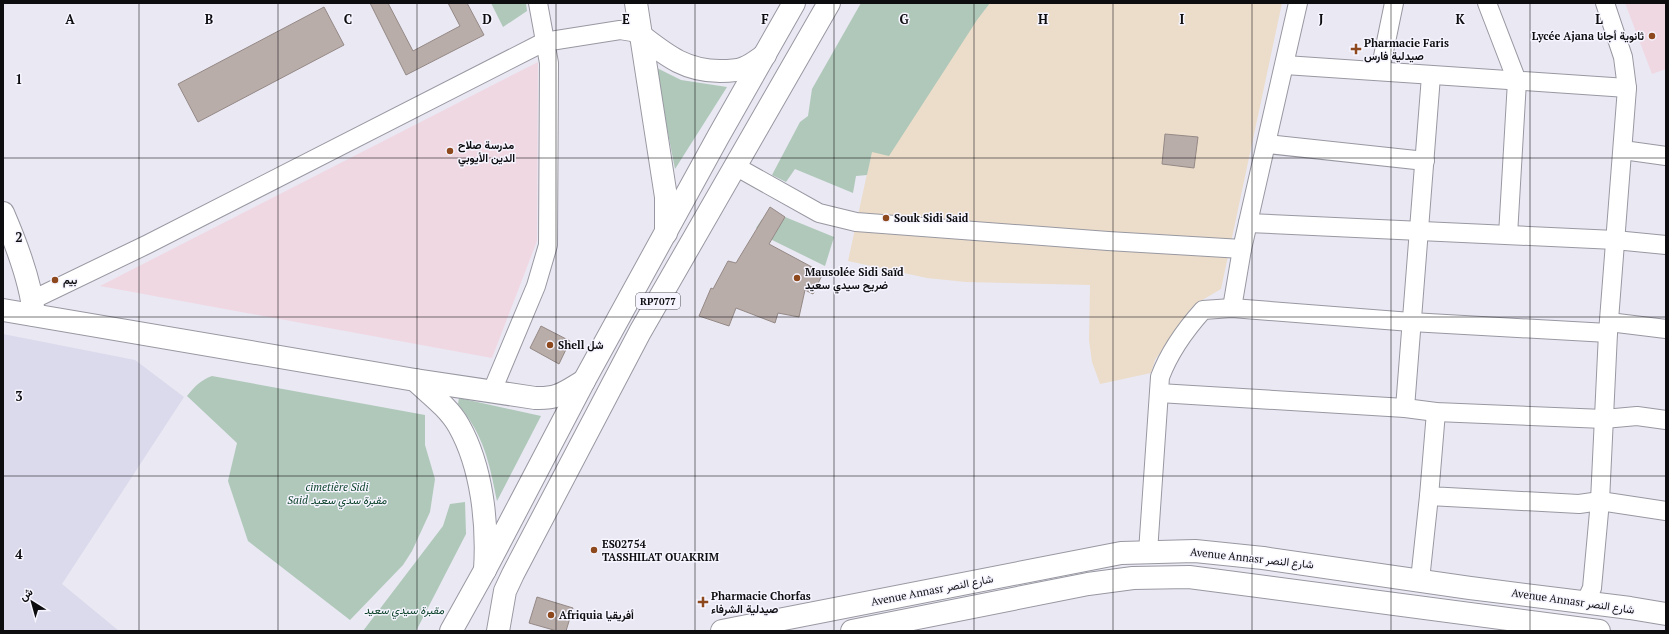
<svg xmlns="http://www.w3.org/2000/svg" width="1669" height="634" viewBox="0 0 1669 634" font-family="'PT Serif',Vazirmatn,serif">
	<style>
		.commercial { fill: #ecddca }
		.built { fill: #dbdaec }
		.education { fill: #f0d8e3 }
		.green { fill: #afc8b9 }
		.building { fill: #b9adaa; stroke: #958986 }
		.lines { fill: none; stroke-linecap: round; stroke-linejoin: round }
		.street-casing { stroke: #9898a2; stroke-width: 20 }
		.secondary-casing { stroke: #9898a2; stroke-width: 24 }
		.primary-casing { stroke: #9898a2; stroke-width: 24 }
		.street { stroke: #fff; stroke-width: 18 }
		.secondary { stroke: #fff; stroke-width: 22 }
		.primary { stroke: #fff; stroke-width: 22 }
		.grid { fill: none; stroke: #0d0d10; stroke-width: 1; stroke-opacity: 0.55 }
		.poi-dot { fill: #8d491d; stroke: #f6f5ff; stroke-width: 1.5 }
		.labels { text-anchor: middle; stroke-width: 3; stroke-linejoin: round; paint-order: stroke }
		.shield { fill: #f6f5ff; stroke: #535358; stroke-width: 1 }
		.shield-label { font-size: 10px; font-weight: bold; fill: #0d0d10 }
		.poi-label { font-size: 11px; font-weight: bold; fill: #0d0d10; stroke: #f6f5ff; text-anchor: start }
		.park-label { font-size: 11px; font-style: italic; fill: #0c422a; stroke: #f6f5ff }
		.street-label { font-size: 11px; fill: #0d0d10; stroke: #f6f5ff }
		.grid-label { font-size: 13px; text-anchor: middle; font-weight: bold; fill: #0d0d10; stroke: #f6f5ff; stroke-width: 3; stroke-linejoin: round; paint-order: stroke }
	</style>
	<rect width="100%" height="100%" fill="#e9e8f3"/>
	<polygon class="commercial" points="990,3 1282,3 1221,289 1199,302 1189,311 1155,360 1151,373 1100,384 1092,362 1089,340 1090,285 966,282 927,278 848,261 872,151"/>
	<polygon class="built" points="3,334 135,360 184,397 62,584 119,631 3,631"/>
	<g class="education">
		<polygon points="1625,3 1666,3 1666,69 1652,74"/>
		<polygon points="538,62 537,241 492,358 100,286"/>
	</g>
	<g class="green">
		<polygon points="491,3 526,3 527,11 503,27"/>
		<polygon points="861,3 990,3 977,20 889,156 872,152 867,175 856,176 853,193 795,169 786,182 772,175 800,122 808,116 812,89"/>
		<polygon points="655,67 681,80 727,87 675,169"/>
		<polygon points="785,217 834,237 825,266 764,236 765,233 756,228 762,219 778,228"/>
		<path d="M212,376L425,415V445L435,479L430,512L412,551L403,565L350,620L248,541L228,481L237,443L187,396C195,386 201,380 212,376Z"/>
		<path d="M459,398L541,416L497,501C489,461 484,436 458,404Z"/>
		<polygon points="465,502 466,534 416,631 363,631 443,526 450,504"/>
	</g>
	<g class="building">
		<polygon points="370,3 388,3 413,51 460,26 448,3 467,3 484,35 406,75"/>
		<polygon points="324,7 344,45 198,122 178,84"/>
		<polygon points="1165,134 1198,137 1194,168 1162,164"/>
		<polygon points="770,207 785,217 769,244 823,273 813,294 805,290 799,317 778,313 775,323 736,308 729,326 699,316 711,288 713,289 728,261 736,263"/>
		<polygon points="541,326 570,341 559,364 530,348"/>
		<polygon points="537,597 573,608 566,631 557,631 529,623"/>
	</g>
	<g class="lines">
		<defs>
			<g id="street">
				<polyline points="1487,3 1517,81 1508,235"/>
				<polyline points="1285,65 1627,88"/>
				<polyline points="1380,71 1394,3"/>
				<polyline points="1267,144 1425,161"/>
				<polyline points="1623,150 1666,156"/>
				<polyline points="735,166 819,213 856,222 1108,241 1242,249"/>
				<polyline points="1248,223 1615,240 1666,245"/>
				<polyline points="32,300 148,244 544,42 620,30 632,32 640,35"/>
				<polyline points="1232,308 1242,249 1298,3"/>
				<polyline points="1609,322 1666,329"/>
				<polyline points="492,391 536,286 548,245 549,63 538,3"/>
				<polyline points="1159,393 1405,408 1436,412 1604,419 1637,416 1666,420"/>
				<polyline points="1405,408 1431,76"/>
				<polyline points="1436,412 1429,496 1579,504 1600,501 1666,511"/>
				<path d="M1148,552L1160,377C1169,353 1186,329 1203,310L1232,308L1411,322L1608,333"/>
				<polyline points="1420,580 1429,496"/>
				<polyline points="1585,603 1592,588 1600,501 1608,333 1627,88 1623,57 1605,3"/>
			</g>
			<g id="secondary">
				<polyline points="636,3 666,197 666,233"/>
				<path d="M640,35C666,55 685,71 720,71C727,71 737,71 744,68C752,65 759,59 765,55"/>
				<path d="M3,213C16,243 31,283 34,315"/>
				<path d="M3,310L415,380L535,398C559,399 565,392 584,381"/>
				<path d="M415,380C430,394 449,408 459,426C482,467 488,524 485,570"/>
				<polyline points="722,631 1121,553 1195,551 1263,558 1470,588 1630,608 1666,614"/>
				<polyline points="852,631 1088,584 1133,578 1189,577 1599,631"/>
			</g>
			<g id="primary">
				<polyline points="451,631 485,570 584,381 718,137 794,3"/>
				<polyline points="498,631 505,591 513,574 640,332 829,3"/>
			</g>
		</defs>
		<use href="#street" class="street-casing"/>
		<use href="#secondary" class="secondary-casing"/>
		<use href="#primary" class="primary-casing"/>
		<use href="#street" class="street"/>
		<use href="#secondary" class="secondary"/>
		<use href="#primary" class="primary"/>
	</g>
	<path class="grid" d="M139,3V631M278,3V631M417,3V631M556,3V631M695,3V631M834,3V631M974,3V631M1113,3V631M1252,3V631M1391,3V631M1530,3V631M3,158H1666M3,317H1666M3,476H1666"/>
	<g class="poi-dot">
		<circle cx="1652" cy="36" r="4"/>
		<path d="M1354 43h4v4h4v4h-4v4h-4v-4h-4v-4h4z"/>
		<circle cx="450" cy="151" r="4"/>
		<circle cx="886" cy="218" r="4"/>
		<circle cx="797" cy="278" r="4"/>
		<circle cx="55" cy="280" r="4"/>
		<circle cx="550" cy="345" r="4"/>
		<circle cx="594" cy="550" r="4"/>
		<path d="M701 596h4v4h4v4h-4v4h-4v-4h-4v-4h4z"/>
		<circle cx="551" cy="615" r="4"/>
	</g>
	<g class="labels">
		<rect class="shield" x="636" y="293" width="44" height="16" rx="3"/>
		<g class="shield-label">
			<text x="658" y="305">RP7077</text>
		</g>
		<g class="poi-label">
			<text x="1644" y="40" text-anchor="end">Lycée Ajana ثانوية أجانا</text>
			<text x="1364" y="47">Pharmacie Faris<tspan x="1364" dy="13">صيدلية فارس</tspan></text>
			<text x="458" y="149">مدرسة صلاح<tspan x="458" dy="13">الدين الأيوبي</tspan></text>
			<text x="894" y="222">Souk Sidi Said</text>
			<text x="805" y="276">Mausolée Sidi Saïd<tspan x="805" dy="13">ضريح سيدي سعيد</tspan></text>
			<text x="63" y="284">بيم</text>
			<text x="558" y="349">Shell شل</text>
			<text x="602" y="548">ES02754<tspan x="602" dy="13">TASSHILAT OUAKRIM</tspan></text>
			<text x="711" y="600">Pharmacie Chorfas<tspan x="711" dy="13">صيدلية الشرفاء</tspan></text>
			<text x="559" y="619">Afriquia أفريقيا</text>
		</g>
		<g class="park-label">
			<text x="337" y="491">cimetière Sidi<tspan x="337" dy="13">Said مقبرة سدي سعيد</tspan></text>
			<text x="404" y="614">مقبرة سيدي سعيد</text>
		</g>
		<g class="street-label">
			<text transform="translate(1252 558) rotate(6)" y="4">Avenue Annasr شارع النصر</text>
			<text transform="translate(932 590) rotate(-11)" y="4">Avenue Annasr شارع النصر</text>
			<text transform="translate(1573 601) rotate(8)" y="4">Avenue Annasr شارع النصر</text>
		</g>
	</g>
	<g class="grid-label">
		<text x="70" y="24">A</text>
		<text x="209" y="24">B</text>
		<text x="348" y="24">C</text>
		<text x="487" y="24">D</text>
		<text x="626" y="24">E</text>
		<text x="765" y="24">F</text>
		<text x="904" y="24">G</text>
		<text x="1043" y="24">H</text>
		<text x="1182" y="24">I</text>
		<text x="1321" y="24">J</text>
		<text x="1460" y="24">K</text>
		<text x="1599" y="24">L</text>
		<text x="19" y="84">1</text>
		<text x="19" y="242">2</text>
		<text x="19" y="401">3</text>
		<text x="19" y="559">4</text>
	</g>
	<rect width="1669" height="634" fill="none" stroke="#0d0d10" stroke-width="8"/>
	<g transform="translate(32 602) rotate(323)" stroke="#f6f5ff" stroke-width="3" paint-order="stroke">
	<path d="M0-3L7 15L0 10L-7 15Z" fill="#0d0d10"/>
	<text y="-6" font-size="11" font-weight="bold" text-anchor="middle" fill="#0d0d10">ش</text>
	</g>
</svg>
